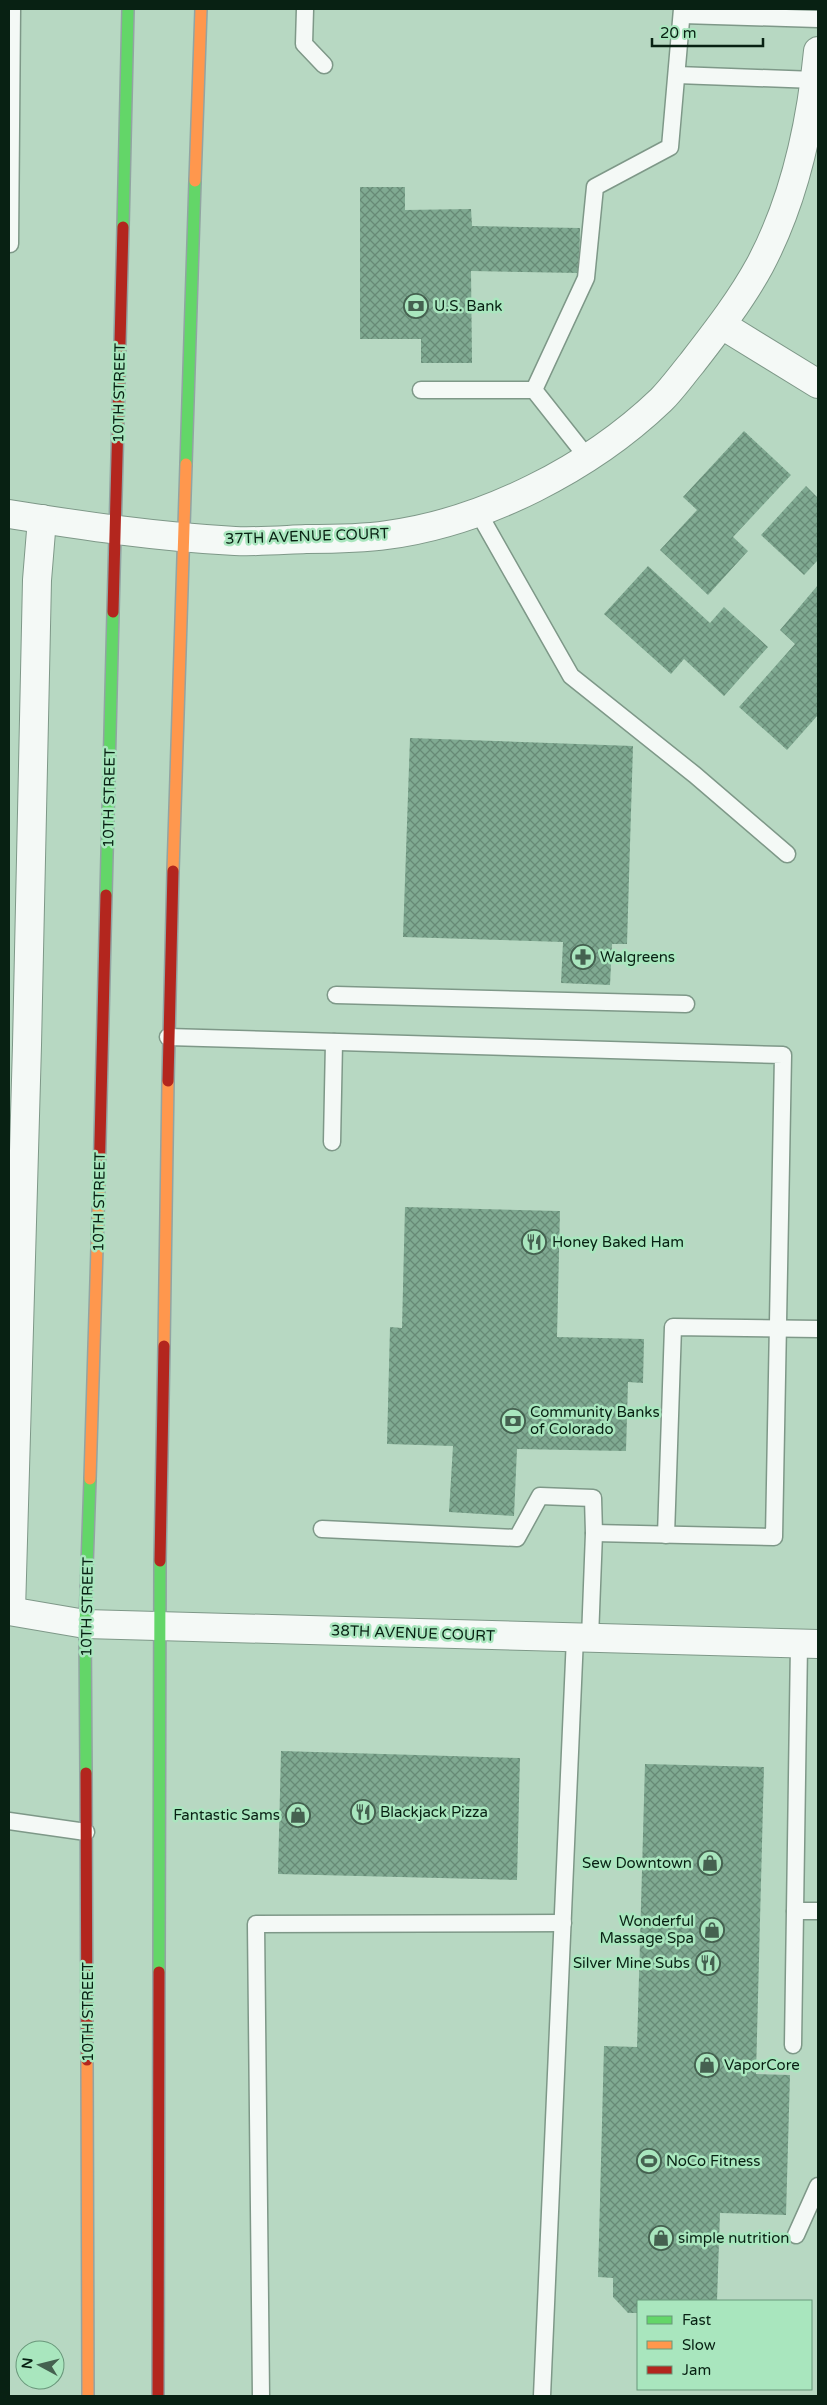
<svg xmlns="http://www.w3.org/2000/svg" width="827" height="2405" viewBox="0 0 827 2405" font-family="'Varela Round',sans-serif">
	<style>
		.building { fill: url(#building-cross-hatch) }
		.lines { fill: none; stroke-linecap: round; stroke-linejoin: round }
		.lane-casing { stroke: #7e9888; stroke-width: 19 }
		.street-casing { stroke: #7e9888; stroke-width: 30 }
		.fast-casing { stroke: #92a4a3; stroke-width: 14 }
		.slow-casing { stroke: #92a4a3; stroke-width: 14 }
		.jam-casing { stroke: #92a4a3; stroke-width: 14 }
		.lane { stroke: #f4f9f6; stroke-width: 16 }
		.street { stroke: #f4f9f6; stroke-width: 28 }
		.fast { stroke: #63d668; stroke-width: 11 }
		.slow { stroke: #ff974d; stroke-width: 11 }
		.jam { stroke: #b3261e; stroke-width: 11 }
		.labels { text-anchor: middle; stroke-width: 5; stroke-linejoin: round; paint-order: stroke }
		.poi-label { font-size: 15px; fill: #082113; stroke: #a9e6be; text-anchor: start }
		.street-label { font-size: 15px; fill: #082113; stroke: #a9e6be }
	</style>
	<defs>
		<pattern id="building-cross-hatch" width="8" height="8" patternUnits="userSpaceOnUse" patternTransform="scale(1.25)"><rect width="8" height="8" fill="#80aa92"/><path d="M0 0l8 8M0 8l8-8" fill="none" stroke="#678a76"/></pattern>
	</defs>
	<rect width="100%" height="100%" fill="#b7d8c2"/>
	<g class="building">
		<polygon points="360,187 405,187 405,210 471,209 472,226 580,228 579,273 471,271 472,363 421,363 421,339 360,339"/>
		<polygon points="744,431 791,475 733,537 748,551 708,595 660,550 697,510 683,497"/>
		<polygon points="806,486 818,498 818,560 804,575 761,535"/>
		<polygon points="648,566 710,623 724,607 768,647 724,696 684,659 671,674 604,614"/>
		<polygon points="818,585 818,715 787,750 739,707 795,644 780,630"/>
		<polygon points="410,738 633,746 627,944 612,944 610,985 561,983 563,942 403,937"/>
		<polygon points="405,1207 560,1211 557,1337 644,1339 643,1383 628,1382 626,1451 517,1449 514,1516 449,1512 453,1446 387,1444 390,1327 402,1328"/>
		<polygon points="281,1751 520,1758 517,1880 278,1874"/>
		<polygon points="645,1764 764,1767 756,2074 790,2075 786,2215 720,2213 717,2301 638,2301 638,2313 628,2313 613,2297 613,2278 598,2277 604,2046 637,2047"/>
	</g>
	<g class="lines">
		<defs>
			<g id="lane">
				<polyline points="305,9 304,44 324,65"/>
				<polyline points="682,15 818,19"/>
				<polyline points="677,75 815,80"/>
				<polyline points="10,244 12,9"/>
				<polyline points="421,390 534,390 587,457"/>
				<polyline points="534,390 586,278 595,187 670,147 682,9"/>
				<polyline points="478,512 571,676 695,775 787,854"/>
				<polyline points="336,995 686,1004"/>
				<polyline points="168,1037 783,1055 774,1537 594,1533"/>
				<polyline points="332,1142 334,1042"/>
				<polyline points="322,1529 517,1538 540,1496 593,1498 594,1533 590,1638"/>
				<polyline points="666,1535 673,1327 818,1329"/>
				<polyline points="9,1821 86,1832"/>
				<polyline points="795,1911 818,1911"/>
				<polyline points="793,2045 799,1644"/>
				<polyline points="796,2235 818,2186"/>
				<polyline points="261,2396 256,1924 563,1923"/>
				<polyline points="542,2396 575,1637"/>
			</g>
			<g id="street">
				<polyline points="722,325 818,384"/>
				<path d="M9,514C84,526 159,537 235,541C258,542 282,540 306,539C332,539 360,539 387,535C485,522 590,468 661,400C672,389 682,375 692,363C716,332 741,300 760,265C794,201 811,123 818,51"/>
				<polyline points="9,1611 85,1624 818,1644"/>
				<polyline points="11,1611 27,1045 37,580 42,519"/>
			</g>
			<g id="fast">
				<polyline points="123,227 128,9"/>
				<polyline points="186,464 195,181"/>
				<polyline points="106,895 113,612"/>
				<polyline points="86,1773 85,1624 90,1479"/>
				<polyline points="159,1972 160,1561"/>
			</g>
			<g id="slow">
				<polyline points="195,181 201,9"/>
				<polyline points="173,871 186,464"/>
				<polyline points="164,1346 168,1081"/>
				<polyline points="90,1479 99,1182"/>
				<polyline points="87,2060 88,2396"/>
			</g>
			<g id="jam">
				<polyline points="113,612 123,227"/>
				<polyline points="168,1081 173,871"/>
				<polyline points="99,1182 106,895"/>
				<polyline points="160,1561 164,1346"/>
				<polyline points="86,1773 87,2060"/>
				<polyline points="158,2396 159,1972"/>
			</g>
		</defs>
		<use href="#lane" class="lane-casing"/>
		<use href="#street" class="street-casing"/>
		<use href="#fast" class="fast-casing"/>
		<use href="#slow" class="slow-casing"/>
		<use href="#jam" class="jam-casing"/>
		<use href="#lane" class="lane"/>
		<use href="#street" class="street"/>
		<use href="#fast" class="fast"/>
		<use href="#slow" class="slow"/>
		<use href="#jam" class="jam"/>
	</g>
	<defs>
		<symbol id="bank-ring" viewBox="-11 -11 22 22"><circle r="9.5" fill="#a9e6be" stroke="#456150" stroke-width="1.5"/><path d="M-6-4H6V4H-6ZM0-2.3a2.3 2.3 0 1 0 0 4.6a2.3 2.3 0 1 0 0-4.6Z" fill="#456150"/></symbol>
		<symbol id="pharmacy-ring" viewBox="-11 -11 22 22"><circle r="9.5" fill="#a9e6be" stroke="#456150" stroke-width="1.5"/><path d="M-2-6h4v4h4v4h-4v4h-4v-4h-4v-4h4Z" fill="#456150"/></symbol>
		<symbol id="restaurant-ring" viewBox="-11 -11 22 22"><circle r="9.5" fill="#a9e6be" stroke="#456150" stroke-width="1.5"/><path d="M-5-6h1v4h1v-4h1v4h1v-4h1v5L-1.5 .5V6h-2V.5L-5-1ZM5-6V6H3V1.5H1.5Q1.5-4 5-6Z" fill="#456150"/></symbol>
		<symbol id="shop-ring" viewBox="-11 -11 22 22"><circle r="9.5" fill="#a9e6be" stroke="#456150" stroke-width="1.5"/><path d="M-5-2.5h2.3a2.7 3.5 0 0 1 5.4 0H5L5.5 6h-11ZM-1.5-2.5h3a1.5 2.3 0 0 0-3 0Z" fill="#456150"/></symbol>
		<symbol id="stadium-ring" viewBox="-11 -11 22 22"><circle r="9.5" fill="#a9e6be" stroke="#456150" stroke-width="1.5"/><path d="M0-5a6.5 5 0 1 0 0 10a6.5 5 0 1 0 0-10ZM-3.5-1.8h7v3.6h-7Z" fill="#456150"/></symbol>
	</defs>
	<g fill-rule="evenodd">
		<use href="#bank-ring" x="402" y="292" width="28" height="28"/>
		<use href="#pharmacy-ring" x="569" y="943" width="28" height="28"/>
		<use href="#restaurant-ring" x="520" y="1228" width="28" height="28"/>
		<use href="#bank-ring" x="499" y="1407" width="28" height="28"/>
		<use href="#restaurant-ring" x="349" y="1798" width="28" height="28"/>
		<use href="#shop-ring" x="284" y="1801" width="28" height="28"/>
		<use href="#shop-ring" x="696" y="1849" width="28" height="28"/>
		<use href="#shop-ring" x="698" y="1916" width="28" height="28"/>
		<use href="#restaurant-ring" x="694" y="1949" width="28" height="28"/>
		<use href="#shop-ring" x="693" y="2051" width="28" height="28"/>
		<use href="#stadium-ring" x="635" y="2147" width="28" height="28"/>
		<use href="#shop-ring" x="647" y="2224" width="28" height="28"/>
	</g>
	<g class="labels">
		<g class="poi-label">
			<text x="434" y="311">U.S. Bank</text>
			<text x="600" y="962">Walgreens</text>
			<text x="552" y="1247">Honey Baked Ham</text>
			<text x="530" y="1417">Community Banks<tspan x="530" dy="17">of Colorado</tspan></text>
			<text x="380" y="1817">Blackjack Pizza</text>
			<text x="280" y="1820" text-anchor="end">Fantastic Sams</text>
			<text x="692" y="1868" text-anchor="end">Sew Downtown</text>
			<text x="694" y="1926" text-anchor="end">Wonderful<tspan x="694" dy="17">Massage Spa</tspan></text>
			<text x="690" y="1968" text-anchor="end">Silver Mine Subs</text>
			<text x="724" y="2070">VaporCore</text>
			<text x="666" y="2166">NoCo Fitness</text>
			<text x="678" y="2243">simple nutrition</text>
		</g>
		<g class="street-label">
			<text transform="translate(119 393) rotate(-89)" y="5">10TH STREET</text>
			<text transform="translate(307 536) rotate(-2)" y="5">37TH AVENUE COURT</text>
			<text transform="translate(109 798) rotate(-89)" y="5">10TH STREET</text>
			<text transform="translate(99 1202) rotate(-89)" y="5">10TH STREET</text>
			<text transform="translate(87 1607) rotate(-89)" y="5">10TH STREET</text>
			<text transform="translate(413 1633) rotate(2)" y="5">38TH AVENUE COURT</text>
			<text transform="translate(88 2012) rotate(-90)" y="5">10TH STREET</text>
		</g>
	</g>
	<rect width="827" height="2405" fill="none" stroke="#082113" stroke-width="20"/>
	<rect x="637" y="2300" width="175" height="90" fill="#a9e6be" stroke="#69977a"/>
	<rect x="647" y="2316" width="25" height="8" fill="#63d668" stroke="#69977a"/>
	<text x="682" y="2325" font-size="15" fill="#082113">Fast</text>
	<rect x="647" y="2341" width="25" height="8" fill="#ff974d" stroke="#69977a"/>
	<text x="682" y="2350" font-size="15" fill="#082113">Slow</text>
	<rect x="647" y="2366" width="25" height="8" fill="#b3261e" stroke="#69977a"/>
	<text x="682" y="2375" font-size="15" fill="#082113">Jam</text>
	<g transform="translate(40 2365) rotate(277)"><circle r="24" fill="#a9e6be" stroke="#69977a"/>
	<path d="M0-4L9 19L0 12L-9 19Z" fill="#456150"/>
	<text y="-8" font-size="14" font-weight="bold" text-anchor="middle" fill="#082113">N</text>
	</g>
	<path d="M652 38v8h111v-8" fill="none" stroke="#082113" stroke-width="2.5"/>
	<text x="660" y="38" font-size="15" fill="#082113" stroke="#a9e6be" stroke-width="4" paint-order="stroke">20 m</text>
</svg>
